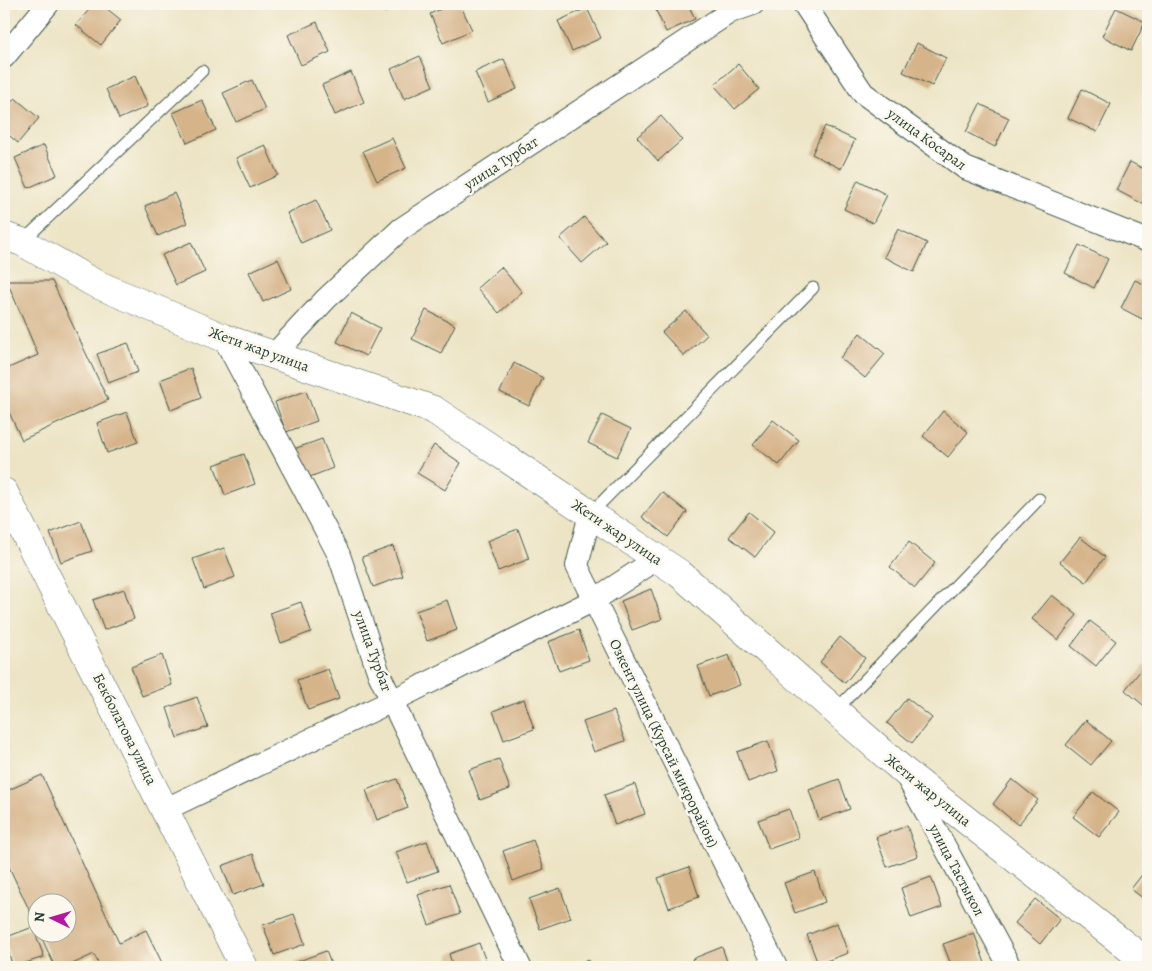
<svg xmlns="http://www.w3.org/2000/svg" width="1152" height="971" viewBox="0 0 1152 971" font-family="Alegreya,serif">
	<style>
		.building { fill: #d6b48a }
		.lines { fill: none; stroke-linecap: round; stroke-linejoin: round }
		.service-casing { stroke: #3e564a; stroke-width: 13 }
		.minor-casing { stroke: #3e564a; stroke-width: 24 }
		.tertiary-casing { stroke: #3e564a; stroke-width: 29 }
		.service { stroke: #fff; stroke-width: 11 }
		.minor { stroke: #fff; stroke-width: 22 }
		.tertiary { stroke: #fff; stroke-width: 28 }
		.labels { text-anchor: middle; stroke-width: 5; stroke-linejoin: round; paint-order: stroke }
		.street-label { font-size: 15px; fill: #1f3d34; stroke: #fbf7ec }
	</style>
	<rect width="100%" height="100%" fill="#fbf7ec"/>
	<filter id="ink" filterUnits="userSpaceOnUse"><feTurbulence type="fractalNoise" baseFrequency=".02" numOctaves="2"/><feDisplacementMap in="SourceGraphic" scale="10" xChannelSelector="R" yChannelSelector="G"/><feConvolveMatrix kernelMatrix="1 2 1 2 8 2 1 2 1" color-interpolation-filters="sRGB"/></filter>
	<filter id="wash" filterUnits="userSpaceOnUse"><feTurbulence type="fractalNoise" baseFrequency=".0096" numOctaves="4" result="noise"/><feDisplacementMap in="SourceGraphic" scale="20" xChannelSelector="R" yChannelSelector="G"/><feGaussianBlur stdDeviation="1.12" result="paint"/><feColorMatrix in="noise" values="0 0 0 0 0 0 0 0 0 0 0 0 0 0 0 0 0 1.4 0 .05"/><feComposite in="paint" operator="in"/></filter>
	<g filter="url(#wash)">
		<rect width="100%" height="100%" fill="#ece4c4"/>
		<g id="blocks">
			<g class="building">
				<polygon points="94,4 101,4 121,20 101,45 76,25"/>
				<polygon points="452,4 460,4 472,30 443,43 430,14"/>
				<polygon points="653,4 688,4 695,19 666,32"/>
				<polygon points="587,8 601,38 572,51 558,21"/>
				<polygon points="1116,8 1145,22 1131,51 1102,36"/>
				<polygon points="317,22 330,52 301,65 288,35"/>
				<polygon points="917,43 946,58 932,86 903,72"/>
				<polygon points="420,56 433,86 404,99 391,69"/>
				<polygon points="504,59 517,89 488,102 475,72"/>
				<polygon points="738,64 759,89 735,109 714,85"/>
				<polygon points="351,72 364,102 335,115 322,85"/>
				<polygon points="135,76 148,106 119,119 106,89"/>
				<polygon points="252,80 265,109 236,122 223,93"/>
				<polygon points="1082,89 1111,104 1097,132 1068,118"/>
				<polygon points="15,98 39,118 18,143 4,131 4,111"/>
				<polygon points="202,100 216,130 187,143 173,113"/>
				<polygon points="980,104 1009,118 995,147 966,132"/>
				<polygon points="661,116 682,140 658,161 637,137"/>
				<polygon points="825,126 855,140 841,169 812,154"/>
				<polygon points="392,138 406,168 377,181 363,151"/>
				<polygon points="44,145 57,175 28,188 15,158"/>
				<polygon points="265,145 278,175 250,188 236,158"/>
				<polygon points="1130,162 1148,171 1148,198 1145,205 1116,190"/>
				<polygon points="858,180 887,195 873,223 844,209"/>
				<polygon points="174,193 187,223 158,236 145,206"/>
				<polygon points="316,200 330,230 301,243 287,213"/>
				<polygon points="584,217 606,242 582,263 560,238"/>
				<polygon points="898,229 927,243 914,272 884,257"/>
				<polygon points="191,242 205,272 176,285 162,255"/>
				<polygon points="1079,245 1108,259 1094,288 1065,273"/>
				<polygon points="278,259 291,289 263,302 249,272"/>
				<polygon points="501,267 522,292 499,313 477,288"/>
				<polygon points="1135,280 1148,286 1148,322 1121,308"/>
				<polygon points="7,281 52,281 108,400 22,440 4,402 4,370 38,355"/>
				<polygon points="426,310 455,325 441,353 412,339"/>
				<polygon points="686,311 707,335 684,356 662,332"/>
				<polygon points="351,313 380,328 366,356 337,342"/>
				<polygon points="860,333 885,354 865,378 840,358"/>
				<polygon points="128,343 138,372 108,383 97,354"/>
				<polygon points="514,363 543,378 529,406 500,392"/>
				<polygon points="191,368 201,398 171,410 160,380"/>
				<polygon points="306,391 317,421 286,432 275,402"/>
				<polygon points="943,411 968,432 948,457 923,436"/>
				<polygon points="127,412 138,442 107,453 97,423"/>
				<polygon points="602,415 631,429 617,457 588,443"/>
				<polygon points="773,420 799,440 779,465 753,445"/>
				<polygon points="322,439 333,468 302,480 291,450"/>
				<polygon points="434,445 461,463 445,490 417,473"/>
				<polygon points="244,454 255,484 225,495 214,465"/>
				<polygon points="662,492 687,512 668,537 642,517"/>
				<polygon points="749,512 774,532 755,557 729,537"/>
				<polygon points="81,521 92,551 61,562 50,533"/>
				<polygon points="518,529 529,559 498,571 487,541"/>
				<polygon points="1080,537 1105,557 1086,582 1060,562"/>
				<polygon points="909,542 935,563 915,588 890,567"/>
				<polygon points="393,546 403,576 373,587 362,557"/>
				<polygon points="224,548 235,577 204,589 193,559"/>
				<polygon points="124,589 134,619 104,630 93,600"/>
				<polygon points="651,589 662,619 632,630 621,601"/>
				<polygon points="1052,595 1077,615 1058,640 1032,619"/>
				<polygon points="447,600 457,630 427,641 416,611"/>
				<polygon points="301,602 311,632 281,643 270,613"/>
				<polygon points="1090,621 1116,641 1096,666 1071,646"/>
				<polygon points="579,630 589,660 559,671 548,642"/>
				<polygon points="840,637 865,658 845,683 820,662"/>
				<polygon points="162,655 172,685 142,696 131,667"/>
				<polygon points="729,655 740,685 709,696 698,666"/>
				<polygon points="1145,665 1148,668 1148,709 1125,690"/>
				<polygon points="328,669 339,699 308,710 297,680"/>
				<polygon points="197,697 208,727 177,738 167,708"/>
				<polygon points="907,698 932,718 912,743 887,723"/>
				<polygon points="524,699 534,729 504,740 493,711"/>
				<polygon points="614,711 625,741 594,752 583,722"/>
				<polygon points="1086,720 1111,741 1091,765 1066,745"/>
				<polygon points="768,741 778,771 748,782 737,752"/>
				<polygon points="499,759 510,789 480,800 469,770"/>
				<polygon points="42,775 119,943 146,930 164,967 100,967 94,954 66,967 55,967 40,934 68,934 68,904 38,904 38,929 4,856 4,792"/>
				<polygon points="397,779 408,808 377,820 366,790"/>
				<polygon points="839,779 850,809 819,820 809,790"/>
				<polygon points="1012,779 1038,800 1018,825 993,804"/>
				<polygon points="635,784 645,814 615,825 604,795"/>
				<polygon points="1093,792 1119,812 1099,837 1073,817"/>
				<polygon points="789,809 799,838 769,849 758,820"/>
				<polygon points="907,826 918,856 887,867 876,837"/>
				<polygon points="533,840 544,869 513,881 503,851"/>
				<polygon points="427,841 438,871 407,882 396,852"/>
				<polygon points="253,854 264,884 233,895 222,866"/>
				<polygon points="689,867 699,897 669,908 658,878"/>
				<polygon points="1148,867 1148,902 1131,889"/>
				<polygon points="815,872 825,902 795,913 784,883"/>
				<polygon points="931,877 942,907 911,918 901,888"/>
				<polygon points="449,884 460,914 429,925 418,895"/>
				<polygon points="560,888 571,918 540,929 529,899"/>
				<polygon points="1035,899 1060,919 1040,944 1015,923"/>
				<polygon points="294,914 305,944 274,955 263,925"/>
				<polygon points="837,923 848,953 818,964 807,935"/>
				<polygon points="33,927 44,957 13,967 4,938"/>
				<polygon points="974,933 985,963 972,967 952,967 943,944"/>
				<polygon points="479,943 488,967 453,967 449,954"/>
				<polygon points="722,947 729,967 695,967 692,959"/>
				<polygon points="326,951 332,967 297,967 296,962"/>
				<polygon points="588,960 590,967 570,967"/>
			</g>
		</g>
	</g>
	<g filter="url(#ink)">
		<use href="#blocks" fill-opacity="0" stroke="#3e564a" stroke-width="1"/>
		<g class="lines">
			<defs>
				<g id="service">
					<polyline points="385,4 386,6"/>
					<polyline points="22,242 202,71"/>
					<polyline points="590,514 813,288"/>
					<polyline points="835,711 1039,499"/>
				</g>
				<g id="minor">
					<polyline points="804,4 863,93 965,168 1148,241"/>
					<polyline points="4,57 48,4"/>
					<polyline points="224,338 339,555 379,674 520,967"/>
					<polyline points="274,355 326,299 401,229 730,12 753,4"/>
					<polyline points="590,514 577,566 776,967"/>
					<polyline points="906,775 1010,967"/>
					<polyline points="166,809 392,701 594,600 657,559"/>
				</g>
				<g id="tertiary">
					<polyline points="4,236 22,242 94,283 224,338 434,410 679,573 905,772 1148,963"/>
					<polyline points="4,492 244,967"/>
				</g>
			</defs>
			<use href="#service" class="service-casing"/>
			<use href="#minor" class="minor-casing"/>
			<use href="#tertiary" class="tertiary-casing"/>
			<use href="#service" class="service"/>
			<use href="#minor" class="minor"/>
			<use href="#tertiary" class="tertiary"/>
		</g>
	</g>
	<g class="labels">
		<g class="street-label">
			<text transform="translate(927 139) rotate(36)" y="5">улица Косарал</text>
			<text transform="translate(501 163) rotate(-33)" y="5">улица Турбат</text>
			<text transform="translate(259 349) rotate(20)" y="5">Жети жар улица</text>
			<text transform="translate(617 532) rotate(34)" y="5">Жети жар улица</text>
			<text transform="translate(373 651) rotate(70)" y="5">улица Турбат</text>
			<text transform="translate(125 729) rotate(63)" y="5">Бекболатова улица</text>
			<text transform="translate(664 743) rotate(64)" y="5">Озкент улица (Курсай микрорайон)</text>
			<text transform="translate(928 790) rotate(39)" y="5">Жети жар улица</text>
			<text transform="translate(957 870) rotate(62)" y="5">улица Тастыкол</text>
		</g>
	</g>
	<rect width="1152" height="971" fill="none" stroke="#fbf7ec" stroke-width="20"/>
	<g transform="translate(52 918) rotate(275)"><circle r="24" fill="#fbf7ec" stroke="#a3ada2"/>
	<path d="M0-4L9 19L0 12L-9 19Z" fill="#b5179e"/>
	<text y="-8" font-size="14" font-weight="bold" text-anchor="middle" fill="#1f3d34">N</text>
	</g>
</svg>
